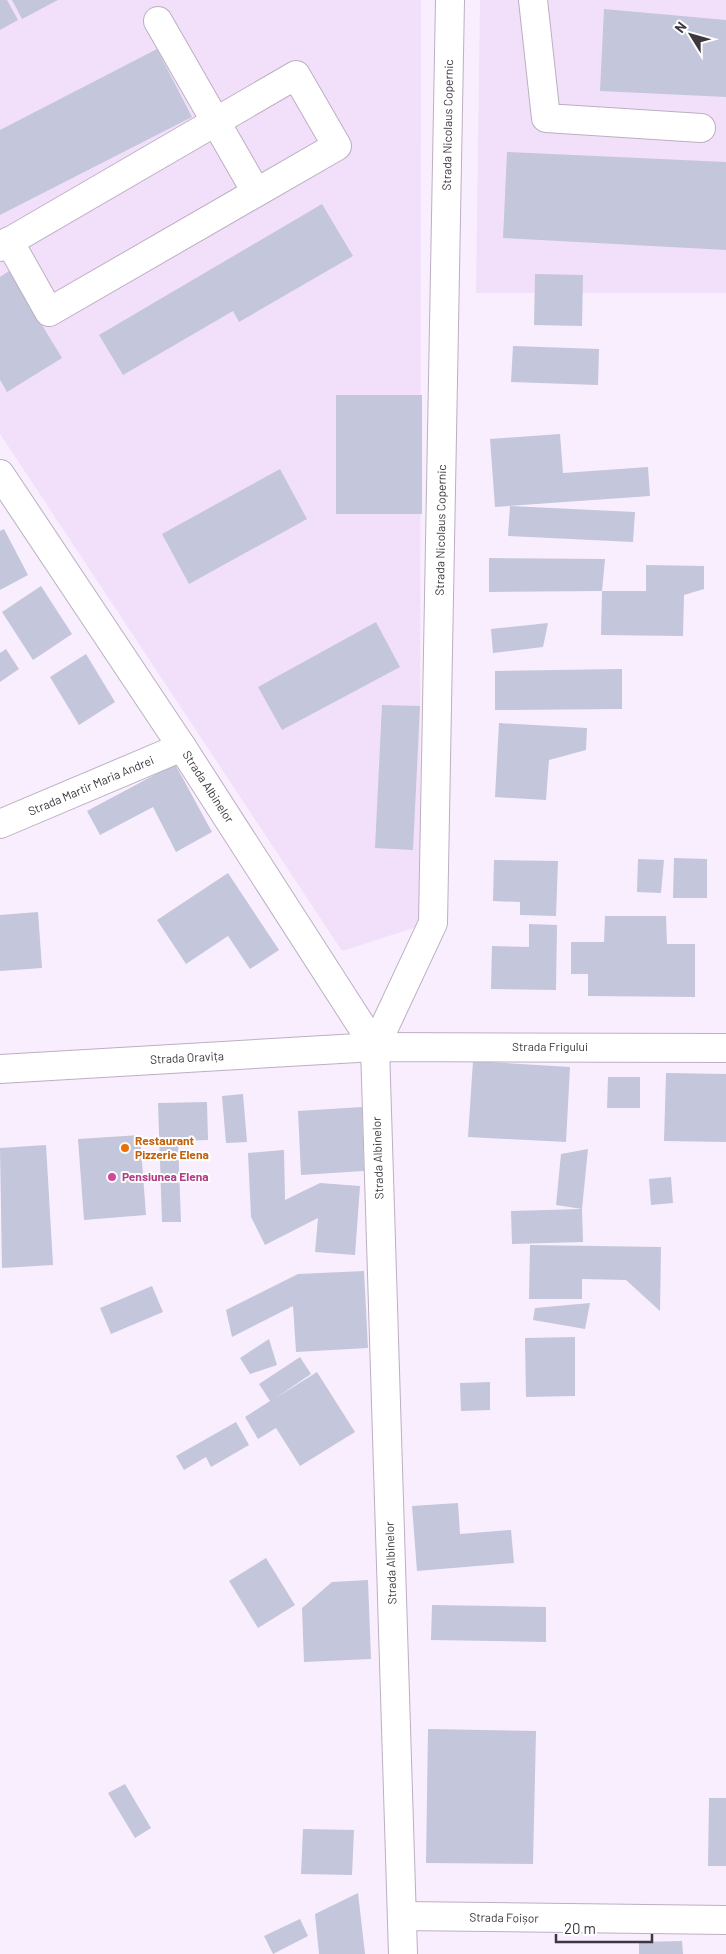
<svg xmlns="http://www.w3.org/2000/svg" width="726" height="1954" viewBox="0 0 726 1954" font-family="Barlow,sans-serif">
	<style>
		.built { fill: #f2e0fb }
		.building { fill: #c4c6dc }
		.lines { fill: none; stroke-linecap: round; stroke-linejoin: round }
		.minor-casing { stroke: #bcafc2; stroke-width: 30 }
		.major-casing { stroke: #bcafc2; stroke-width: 30 }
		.minor { stroke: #fff; stroke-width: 28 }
		.major { stroke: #fff; stroke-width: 28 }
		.food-dot { fill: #e8710a; stroke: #fff; stroke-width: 2 }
		.hotel-dot { fill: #d1479c; stroke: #fff; stroke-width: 2 }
		.labels { text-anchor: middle; stroke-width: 4; stroke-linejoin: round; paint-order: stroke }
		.street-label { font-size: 12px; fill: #3d373f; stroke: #fff }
		.food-label { font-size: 12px; font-weight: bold; fill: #c56008; stroke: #fff; text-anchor: start }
		.hotel-label { font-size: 12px; font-weight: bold; fill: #b23c85; stroke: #fff; text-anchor: start }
	</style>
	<rect width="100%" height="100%" fill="#f9eefe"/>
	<g class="built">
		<polygon points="0,0 421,0 420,926 342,951 0,434"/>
		<polygon points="480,0 726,0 726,293 476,293"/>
	</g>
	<g class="building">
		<polygon points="0,0 7,0 18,20 0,30"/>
		<polygon points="12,0 58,0 22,19"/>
		<polygon points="604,9 726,20 726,97 600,91"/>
		<polygon points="157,49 192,117 0,215 0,130"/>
		<polygon points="507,152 726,162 726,250 503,238"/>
		<polygon points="322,204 353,256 239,322 233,311 123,375 99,335"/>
		<polygon points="9,271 62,358 7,392 0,380 0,277"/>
		<polygon points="535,274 583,275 582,326 534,325"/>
		<polygon points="513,346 599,349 598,385 511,382"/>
		<rect x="336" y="395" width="86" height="119"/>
		<polygon points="560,434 563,473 648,467 650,496 495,507 490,439"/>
		<polygon points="280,469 307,519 189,584 162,534"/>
		<polygon points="510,506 635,512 633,542 508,536"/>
		<polygon points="4,529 28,575 0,590 0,531"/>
		<polygon points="489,558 605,559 602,591 489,592"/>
		<polygon points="646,565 704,566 704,589 684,595 683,636 601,635 602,591 646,591"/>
		<polygon points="41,586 72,634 33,660 2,612"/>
		<polygon points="376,622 400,667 282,730 258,687"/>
		<polygon points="548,623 543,647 493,653 491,629"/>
		<polygon points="6,649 19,669 0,682 0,653"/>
		<polygon points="86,654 115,702 79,725 50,677"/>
		<polygon points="622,669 622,709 495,710 495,671"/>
		<polygon points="382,705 420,706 413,850 375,848"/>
		<polygon points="499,723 587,728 586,750 549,760 546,800 495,797"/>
		<polygon points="175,764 212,832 176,852 153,807 100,835 87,811"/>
		<polygon points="674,858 707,859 707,898 673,898"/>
		<polygon points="638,859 664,860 661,893 637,892"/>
		<polygon points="494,860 558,861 556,916 520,915 520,902 493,901"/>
		<polygon points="228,873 279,950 250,969 228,936 186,964 157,920"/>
		<polygon points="38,912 42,968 0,971 0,915"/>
		<polygon points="605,916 666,916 667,944 695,944 695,997 588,996 588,974 571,974 571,942 604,942"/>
		<polygon points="529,924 557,925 556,990 491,989 492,946 529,947"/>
		<polygon points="473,1061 570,1067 566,1142 468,1137"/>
		<polygon points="666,1073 726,1074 726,1142 664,1141"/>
		<polygon points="608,1077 640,1077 640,1108 607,1108"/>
		<polygon points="243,1094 247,1142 226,1143 222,1096"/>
		<polygon points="207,1102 208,1140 178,1141 181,1222 162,1222 158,1103"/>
		<polygon points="362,1107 364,1171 301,1175 298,1111"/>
		<polygon points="140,1135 146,1215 84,1220 78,1139"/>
		<polygon points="46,1145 53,1265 2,1268 0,1148"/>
		<polygon points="588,1149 582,1209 556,1205 561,1154"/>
		<polygon points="284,1150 285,1200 320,1183 360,1186 355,1255 315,1252 318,1218 265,1245 251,1217 248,1153"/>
		<polygon points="671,1177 673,1203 651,1205 649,1179"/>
		<polygon points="582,1209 583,1242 512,1244 511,1211"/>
		<polygon points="530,1245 661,1247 660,1311 626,1280 582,1279 582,1299 529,1299"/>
		<polygon points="364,1271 368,1348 296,1352 293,1306 232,1337 226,1310 298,1274"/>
		<polygon points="152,1286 163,1312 111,1334 100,1308"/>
		<polygon points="590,1303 585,1329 533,1320 535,1308"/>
		<polygon points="575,1337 575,1396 526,1397 525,1338"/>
		<polygon points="269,1339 277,1365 250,1374 240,1358"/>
		<polygon points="300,1357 311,1374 274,1399 317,1372 355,1432 300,1466 276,1428 258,1439 245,1417 270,1401 259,1384"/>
		<polygon points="490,1382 490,1410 461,1411 460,1383"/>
		<polygon points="236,1422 249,1445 211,1467 206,1457 184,1470 176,1456"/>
		<polygon points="458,1503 460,1534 511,1530 514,1563 417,1571 412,1506"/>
		<polygon points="266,1558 295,1605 258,1628 229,1581"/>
		<polygon points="368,1580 371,1659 304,1662 302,1608 332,1582"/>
		<polygon points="432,1605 546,1607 546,1642 431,1640"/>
		<polygon points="428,1729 536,1731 533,1864 426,1863"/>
		<polygon points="125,1784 151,1828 135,1838 108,1793"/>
		<polygon points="709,1798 726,1798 726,1866 708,1866"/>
		<polygon points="303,1829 354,1830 352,1875 301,1874"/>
		<polygon points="358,1893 365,1954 319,1954 315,1914"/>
		<polygon points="300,1919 308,1936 273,1954 264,1936"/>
		<polygon points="682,1941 683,1954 639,1954 639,1942"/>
	</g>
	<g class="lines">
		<defs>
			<g id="minor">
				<polyline points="533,0 546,118 701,128"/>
				<polyline points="158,21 256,192"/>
				<polyline points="0,247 296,75 337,146 49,312 9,241"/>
				<polyline points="0,474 182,747 375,1047 403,1954"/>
				<polyline points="0,824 182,747"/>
				<polyline points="375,1047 433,923 450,0"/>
				<polyline points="402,1916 726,1920"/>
			</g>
			<polyline id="major" points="0,1069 375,1047 726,1048"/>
		</defs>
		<use href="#minor" class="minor-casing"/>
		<use href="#major" class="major-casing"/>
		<use href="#minor" class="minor"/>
		<use href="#major" class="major"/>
	</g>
	<circle class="food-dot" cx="125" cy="1148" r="5"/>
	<circle class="hotel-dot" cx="112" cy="1177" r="5"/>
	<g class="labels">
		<g class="street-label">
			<text transform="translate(448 125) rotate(-89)" y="4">Strada Nicolaus Copernic</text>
			<text transform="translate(441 530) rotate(-89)" y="4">Strada Nicolaus Copernic</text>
			<text transform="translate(91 786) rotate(-23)" y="4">Strada Martir Maria Andrei</text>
			<text transform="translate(208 787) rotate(57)" y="4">Strada Albinelor</text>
			<text x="550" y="1051">Strada Frigului</text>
			<text transform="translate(187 1058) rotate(-3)" y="4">Strada Oravița</text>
			<text transform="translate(378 1158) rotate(-92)" y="4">Strada Albinelor</text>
			<text transform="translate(391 1563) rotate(-92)" y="4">Strada Albinelor</text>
			<text transform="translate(504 1918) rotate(1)" y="4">Strada Foișor</text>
		</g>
		<g class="food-label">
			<text x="135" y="1145">Restaurant<tspan x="135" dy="14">Pizzerie Elena</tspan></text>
		</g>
		<g class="hotel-label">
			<text x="122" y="1181">Pensiunea Elena</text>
		</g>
	</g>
	<g transform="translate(691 35) rotate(307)" stroke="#ffffff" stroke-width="4" paint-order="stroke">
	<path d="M0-4L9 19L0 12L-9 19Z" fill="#3d373f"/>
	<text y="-8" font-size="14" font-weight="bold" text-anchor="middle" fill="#3d373f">N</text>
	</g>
	<path d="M556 1934v8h96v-8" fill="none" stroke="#3d373f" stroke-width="2.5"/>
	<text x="564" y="1934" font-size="15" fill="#3d373f" stroke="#ffffff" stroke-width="4" paint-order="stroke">20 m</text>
</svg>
